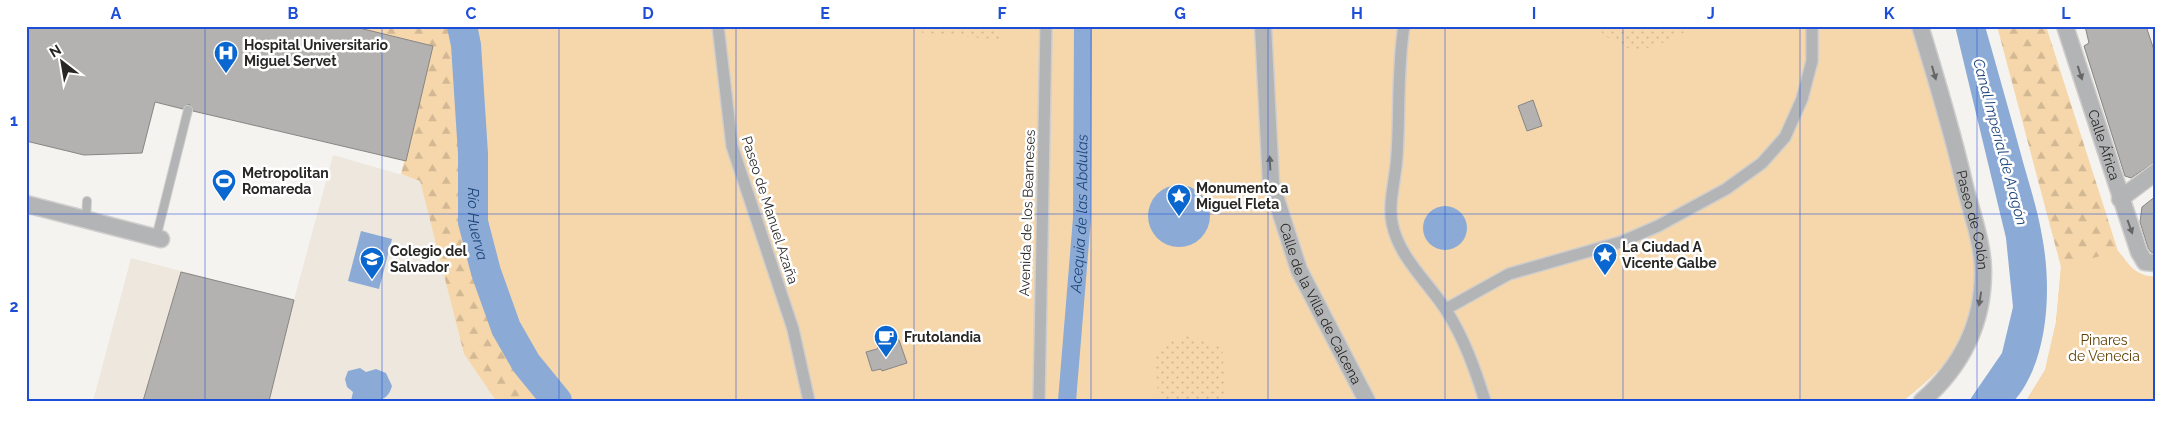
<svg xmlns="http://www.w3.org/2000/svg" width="2182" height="427" viewBox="0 0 2182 427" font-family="Raleway,sans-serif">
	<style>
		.built { fill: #eee7de }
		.forest { fill: url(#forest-firs) }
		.park { fill: #f6d7ab }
		.garden { fill: url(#garden-dots) }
		.water { fill: #8babd6 }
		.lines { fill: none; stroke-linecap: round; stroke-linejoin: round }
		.canal { stroke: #8babd6; stroke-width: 18 }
		.river { stroke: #8babd6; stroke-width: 30 }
		.building { fill: #b4b2b0; stroke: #888683 }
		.service-casing { stroke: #d0cecc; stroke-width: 10 }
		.pedestrian-casing { stroke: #d0cecc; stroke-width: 14 }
		.minor-casing { stroke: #d0cecc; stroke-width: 19 }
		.service { stroke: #b3b4b5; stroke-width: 8 }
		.pedestrian { stroke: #b3b4b5; stroke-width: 11 }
		.minor { stroke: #b3b4b5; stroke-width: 16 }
		.oneway { fill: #676666 }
		.grid { fill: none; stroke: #1d4ed8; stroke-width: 1; stroke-opacity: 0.55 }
		.labels { text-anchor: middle; stroke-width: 5; stroke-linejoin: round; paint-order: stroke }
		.poi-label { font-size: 14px; font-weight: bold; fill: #282726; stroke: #fff; text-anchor: start }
		.street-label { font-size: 14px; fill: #282726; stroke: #fff }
		.park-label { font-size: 14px; fill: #604002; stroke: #fff }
		.water-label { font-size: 15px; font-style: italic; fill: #1d457b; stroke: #fff }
		.neatline { fill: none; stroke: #1d4ed8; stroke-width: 2 }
		.grid-label { font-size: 16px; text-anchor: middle; font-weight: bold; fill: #1d4ed8 }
	</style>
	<defs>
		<pattern id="forest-firs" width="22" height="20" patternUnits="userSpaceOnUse" patternTransform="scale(1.25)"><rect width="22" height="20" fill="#f6d7ab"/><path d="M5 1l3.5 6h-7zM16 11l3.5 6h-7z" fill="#d3b993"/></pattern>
		<pattern id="garden-dots" width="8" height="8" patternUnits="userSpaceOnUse" patternTransform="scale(1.25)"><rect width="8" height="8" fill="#f6d7ab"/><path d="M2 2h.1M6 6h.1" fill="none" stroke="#d3b993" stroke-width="1.8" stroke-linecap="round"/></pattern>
	</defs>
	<rect width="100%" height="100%" fill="#f5f3f0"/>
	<polygon class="built" points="333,155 420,180 464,354 496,401 93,401 131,258 294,300"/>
	<g class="forest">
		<polygon points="351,26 462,26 466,45 473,154 473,222 531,361 563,401 496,401 464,354 420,181 401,174 433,46"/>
		<polygon points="1997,26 2046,26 2118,251 2133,270 2148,277 2156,336 2156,401 2026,401 2045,370 2056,322 2061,267"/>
	</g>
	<g class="park">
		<path d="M462,26H1917L1977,261C1974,290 1970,319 1957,345C1946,367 1922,386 1903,401H563L531,361L486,272L473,222V154L466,45Z"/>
		<path d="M2118,251C2128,264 2137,278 2156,276V401H2026L2045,370L2056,322L2061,267Z"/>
	</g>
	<g class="garden">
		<polygon points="915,26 1001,26 1001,40 916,32"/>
		<path d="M1595,26H1697C1655,46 1633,66 1595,26Z"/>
		<polygon points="1187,336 1208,341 1214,346 1222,345 1226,401 1159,401 1154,353 1158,353 1164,344"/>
	</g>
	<g class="water">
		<path d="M1955,26H1985C1998,72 2011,117 2023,162C2030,187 2038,211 2042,236C2052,287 2049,361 2014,401H1969L2002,353L2013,307L2006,238Z"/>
		<circle cx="1179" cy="216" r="31"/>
		<circle cx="1445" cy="228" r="22"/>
		<polygon points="361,231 392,239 379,289 348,281"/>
		<path d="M360,368L366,372L376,369L386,373L392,386C389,398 380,403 368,399V401H351L353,392L347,387L345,379L348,371Z"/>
	</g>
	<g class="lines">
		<path class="canal" id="s1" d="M1067,401L1082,218L1083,26"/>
		<path class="river" id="s2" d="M462,26L466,45L473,154V222L486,272L506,328L526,363L557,401"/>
	</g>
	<g class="building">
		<polygon points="26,26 351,26 433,46 406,161 193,111 189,104 183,109 155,102 142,153 84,155 26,141"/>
		<polygon points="2085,26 2146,26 2156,56 2156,161 2131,178 2125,176 2084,46 2089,43"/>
		<polygon points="1533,100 1542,126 1527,131 1518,106"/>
		<polygon points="2156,196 2156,253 2151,252 2148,248 2140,222 2142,207"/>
		<polygon points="181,272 294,300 269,401 143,401"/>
		<polygon points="892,336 899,340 907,363 882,371 881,369 872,371 866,352 877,349 884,339"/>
	</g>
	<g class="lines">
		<defs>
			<g id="service">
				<polyline points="86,220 87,201"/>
				<polyline points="156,238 188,110"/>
			</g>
			<g id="pedestrian">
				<polyline points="718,26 732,146 793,329 809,401"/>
				<path d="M1404,26C1397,69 1400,112 1397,155C1396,178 1388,201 1392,223C1399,258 1428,282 1446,310C1464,338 1475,369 1485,401"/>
				<polyline points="1446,309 1509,274 1621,242 1658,226 1726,189 1762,163 1785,137 1802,99 1812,61 1812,26"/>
				<polyline points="1039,401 1046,26"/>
			</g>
			<g id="minor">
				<path id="s3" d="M1263,26L1271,183L1299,270L1367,401"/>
				<path id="s4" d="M1920,26C1936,78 1952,130 1964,183C1971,212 1983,243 1983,272C1983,325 1961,367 1922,401"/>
				<path id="s5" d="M2065,26L2139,252L2145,262L2156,263"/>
				<polyline points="2120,199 2156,172"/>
				<polyline points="26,204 161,239"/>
			</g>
		</defs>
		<use href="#service" class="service-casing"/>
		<use href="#pedestrian" class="pedestrian-casing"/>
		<use href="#minor" class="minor-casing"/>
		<use href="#service" class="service"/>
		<use href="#pedestrian" class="pedestrian"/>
		<use href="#minor" class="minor"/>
	</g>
	<defs><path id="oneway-solid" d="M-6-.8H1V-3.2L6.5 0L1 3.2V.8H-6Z" transform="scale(1.25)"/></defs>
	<g class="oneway">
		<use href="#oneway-solid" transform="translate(1934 73) rotate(74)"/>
		<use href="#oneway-solid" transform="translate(2080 73) rotate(72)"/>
		<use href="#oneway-solid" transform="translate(1270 163) rotate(-93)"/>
		<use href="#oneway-solid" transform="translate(2130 227) rotate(70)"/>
		<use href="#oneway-solid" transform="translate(1980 299) rotate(99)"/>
	</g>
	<path class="grid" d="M205,26V401M382,26V401M559,26V401M736,26V401M914,26V401M1091,26V401M1268,26V401M1445,26V401M1623,26V401M1800,26V401M1977,26V401M26,214H2156"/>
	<defs>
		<symbol id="hospital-pin" viewBox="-11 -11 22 30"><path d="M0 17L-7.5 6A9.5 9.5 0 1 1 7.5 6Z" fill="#0b67d0" stroke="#fff"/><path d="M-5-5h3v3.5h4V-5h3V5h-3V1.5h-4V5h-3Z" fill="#fff"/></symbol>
		<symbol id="stadium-pin" viewBox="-11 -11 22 30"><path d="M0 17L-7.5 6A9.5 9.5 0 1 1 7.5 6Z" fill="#0b67d0" stroke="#fff"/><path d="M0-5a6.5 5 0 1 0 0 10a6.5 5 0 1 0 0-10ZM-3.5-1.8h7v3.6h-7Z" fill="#fff"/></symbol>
		<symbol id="sight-pin" viewBox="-11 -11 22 30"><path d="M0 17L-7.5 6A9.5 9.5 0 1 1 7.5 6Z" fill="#0b67d0" stroke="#fff"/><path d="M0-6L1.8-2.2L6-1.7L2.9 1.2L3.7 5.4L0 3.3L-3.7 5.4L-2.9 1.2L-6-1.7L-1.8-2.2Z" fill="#fff"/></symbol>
		<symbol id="school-pin" viewBox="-11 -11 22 30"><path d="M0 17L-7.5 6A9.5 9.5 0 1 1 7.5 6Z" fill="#0b67d0" stroke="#fff"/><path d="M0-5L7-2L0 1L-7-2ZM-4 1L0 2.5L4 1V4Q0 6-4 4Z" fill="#fff"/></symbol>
		<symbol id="cafe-pin" viewBox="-11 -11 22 30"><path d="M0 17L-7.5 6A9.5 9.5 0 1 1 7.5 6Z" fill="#0b67d0" stroke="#fff"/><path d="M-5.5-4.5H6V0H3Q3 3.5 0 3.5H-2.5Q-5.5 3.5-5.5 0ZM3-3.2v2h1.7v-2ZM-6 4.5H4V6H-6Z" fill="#fff"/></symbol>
	</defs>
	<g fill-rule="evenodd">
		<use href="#hospital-pin" x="212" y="39" width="28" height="38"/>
		<use href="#stadium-pin" x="210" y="167" width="28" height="38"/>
		<use href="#sight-pin" x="1165" y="182" width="28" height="38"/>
		<use href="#sight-pin" x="1591" y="241" width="28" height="38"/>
		<use href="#school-pin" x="358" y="245" width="28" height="38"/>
		<use href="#cafe-pin" x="872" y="323" width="28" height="38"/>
	</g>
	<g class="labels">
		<g class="poi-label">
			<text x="244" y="50">Hospital Universitario<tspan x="244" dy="16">Miguel Servet</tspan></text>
			<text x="242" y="178">Metropolitan<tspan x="242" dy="16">Romareda</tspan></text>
			<text x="1196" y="193">Monumento a<tspan x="1196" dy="16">Miguel Fleta</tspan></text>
			<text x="1622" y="252">La Ciudad A<tspan x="1622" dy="16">Vicente Galbe</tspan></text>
			<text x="390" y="256">Colegio del<tspan x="390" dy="16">Salvador</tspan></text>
			<text x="904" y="342">Frutolandia</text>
		</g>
		<g class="street-label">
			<text dy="5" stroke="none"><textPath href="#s5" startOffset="125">Calle África</textPath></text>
			<text transform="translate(770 210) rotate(72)" y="5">Paseo de Manuel Azaña</text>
			<text transform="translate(1027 213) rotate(-88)" y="5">Avenida de los Bearneses</text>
			<text dy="5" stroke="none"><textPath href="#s4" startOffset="201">Paseo de Colón</textPath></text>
			<text dy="5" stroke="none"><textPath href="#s3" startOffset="288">Calle de la Villa de Calcena</textPath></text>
		</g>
		<g class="park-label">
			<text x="2104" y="345">Pinares<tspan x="2104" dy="16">de Venecia</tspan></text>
		</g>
		<g class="water-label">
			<text transform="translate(2000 142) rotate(75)" y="5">Canal Imperial de Aragón</text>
			<text dy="5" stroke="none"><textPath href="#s1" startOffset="188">Acequia de las Abdulas</textPath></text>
			<text dy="5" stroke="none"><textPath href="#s2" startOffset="199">Río Huerva</textPath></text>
		</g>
	</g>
	<rect width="2182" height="427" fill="none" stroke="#ffffff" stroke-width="55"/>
	<g transform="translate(62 62) rotate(329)" stroke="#ffffff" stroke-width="4" paint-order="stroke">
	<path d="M0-4L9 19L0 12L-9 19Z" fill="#282726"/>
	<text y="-8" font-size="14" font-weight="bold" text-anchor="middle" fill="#282726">N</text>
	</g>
	<rect x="28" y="28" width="2126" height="372" class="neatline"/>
	<g class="grid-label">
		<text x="116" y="19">A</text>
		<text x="293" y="19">B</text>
		<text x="471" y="19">C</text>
		<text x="648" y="19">D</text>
		<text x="825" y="19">E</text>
		<text x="1002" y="19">F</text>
		<text x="1180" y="19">G</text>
		<text x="1357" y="19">H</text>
		<text x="1534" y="19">I</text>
		<text x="1711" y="19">J</text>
		<text x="1889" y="19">K</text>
		<text x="2066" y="19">L</text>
		<text x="14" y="126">1</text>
		<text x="14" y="312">2</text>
	</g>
</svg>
